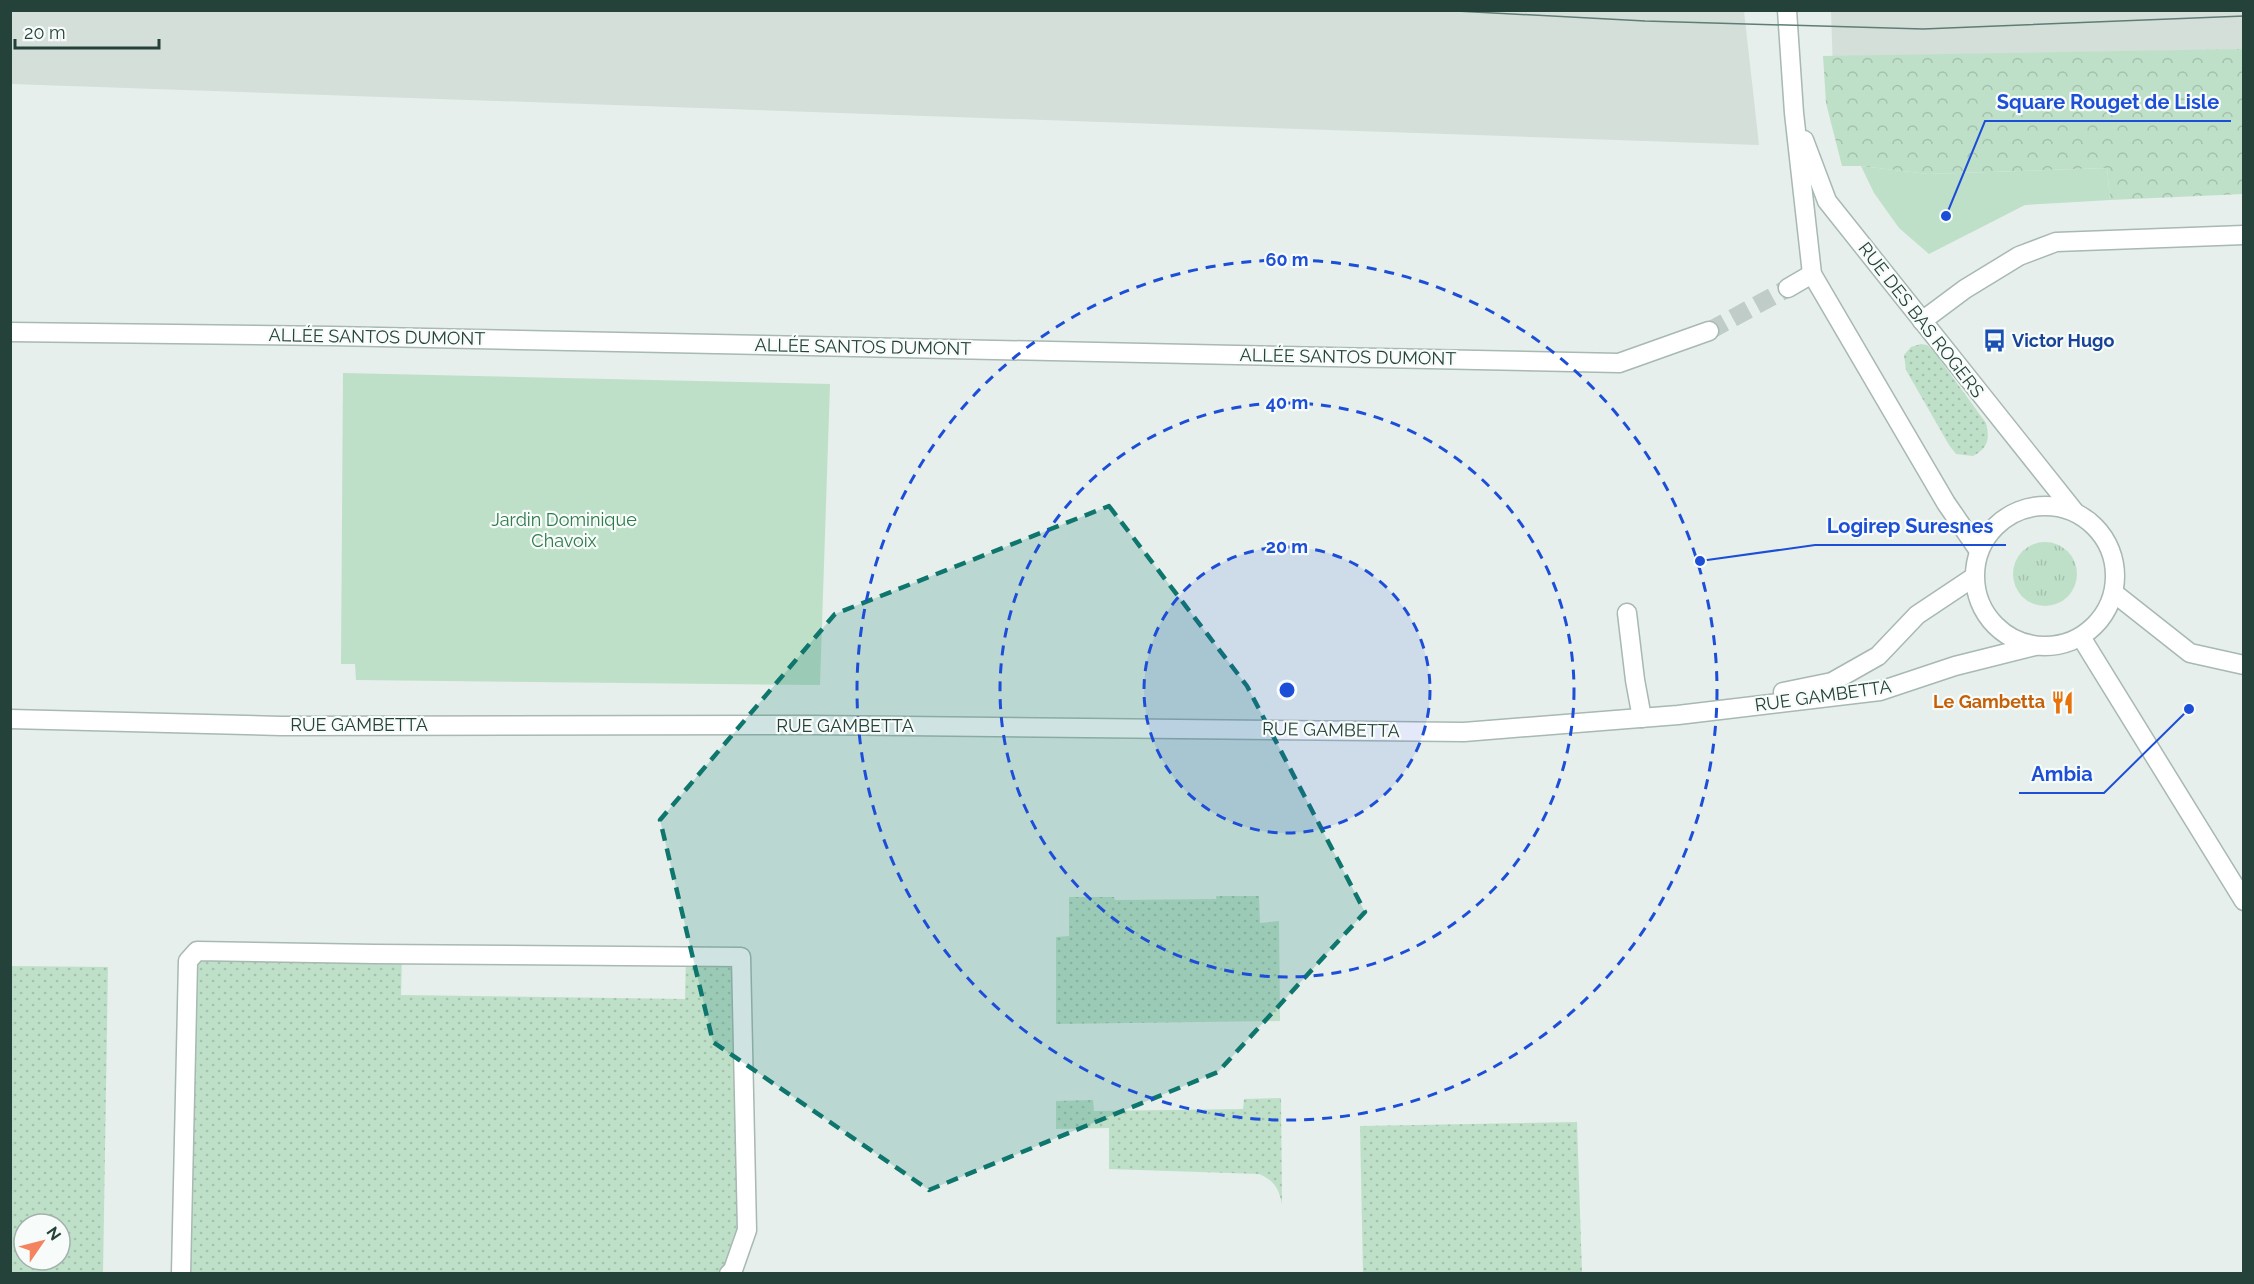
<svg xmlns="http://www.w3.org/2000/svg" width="2254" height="1284" viewBox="0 0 2254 1284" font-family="Raleway,sans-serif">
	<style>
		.built { fill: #d4dfda }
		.grass { fill: url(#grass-tufts) }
		.forest { fill: url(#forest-crowns) }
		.park { fill: #bfe0c8 }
		.garden { fill: url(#garden-dots); fill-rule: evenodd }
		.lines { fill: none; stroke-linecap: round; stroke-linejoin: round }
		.pedestrian-tunnel { stroke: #bfccc8; stroke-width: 18; stroke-dasharray: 18 9; stroke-linecap: butt }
		.service-casing { stroke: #a8b8b2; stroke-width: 21 }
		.pedestrian-casing { stroke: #a8b8b2; stroke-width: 21 }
		.minor-casing { stroke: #a8b8b2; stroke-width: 21 }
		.tertiary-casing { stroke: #a8b8b2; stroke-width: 21 }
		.service { stroke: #fff; stroke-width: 18 }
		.pedestrian { stroke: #fff; stroke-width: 18 }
		.minor { stroke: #fff; stroke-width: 18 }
		.tertiary { stroke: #fff; stroke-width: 18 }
		.tram { stroke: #5f7d75; stroke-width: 1.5 }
		.marked { fill: #0f766e; fill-opacity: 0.2; stroke: #0f766e; stroke-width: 4.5; stroke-dasharray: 12 8; stroke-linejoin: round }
		.ring { fill: none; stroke: #1d4ed8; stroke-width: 3; stroke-dasharray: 10 8 }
		.labels { text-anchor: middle; stroke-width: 4.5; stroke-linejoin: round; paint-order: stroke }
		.street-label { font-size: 18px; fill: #24423a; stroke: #f7fbf9 }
		.transit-label { font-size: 18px; font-weight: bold; fill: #164399; stroke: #f7fbf9; text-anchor: start }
		.park-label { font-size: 18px; fill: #2d7a4b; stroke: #f7fbf9 }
		.food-label { font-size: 18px; font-weight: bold; fill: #c56008; stroke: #f7fbf9; text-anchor: end }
		.centre { fill: #1d4ed8; stroke: #f7fbf9; stroke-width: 3 }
		.ring-label { font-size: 18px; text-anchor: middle; font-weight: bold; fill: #1d4ed8; stroke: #f7fbf9; stroke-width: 4.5; stroke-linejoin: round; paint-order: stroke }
		.leader { fill: none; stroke: #1d4ed8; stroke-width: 2 }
		.callout-dot { fill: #1d4ed8; stroke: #f7fbf9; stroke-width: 2 }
		.callout-label { font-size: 20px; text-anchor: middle; font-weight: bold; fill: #1d4ed8; stroke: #f7fbf9; stroke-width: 4.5; stroke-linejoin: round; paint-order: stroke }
	</style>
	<defs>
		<pattern id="grass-tufts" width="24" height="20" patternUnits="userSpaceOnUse" patternTransform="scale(1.5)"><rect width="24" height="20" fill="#bfe0c8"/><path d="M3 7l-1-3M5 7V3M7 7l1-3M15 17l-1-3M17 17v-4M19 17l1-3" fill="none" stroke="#a4c1ad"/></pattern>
		<pattern id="forest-crowns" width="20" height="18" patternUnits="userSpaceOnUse" patternTransform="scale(1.5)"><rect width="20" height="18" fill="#bfe0c8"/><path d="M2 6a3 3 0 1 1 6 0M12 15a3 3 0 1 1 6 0" fill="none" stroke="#a4c1ad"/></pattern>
		<pattern id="garden-dots" width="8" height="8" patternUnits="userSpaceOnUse" patternTransform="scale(1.5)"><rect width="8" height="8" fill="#bfe0c8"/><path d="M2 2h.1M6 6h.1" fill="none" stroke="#a4c1ad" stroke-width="1.8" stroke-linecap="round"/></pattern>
	</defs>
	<rect width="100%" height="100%" fill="#e6efeb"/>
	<g class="built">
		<polygon points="11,10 1744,11 1759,145 11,84"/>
		<polygon points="1831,11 2243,11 2243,165 1833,71"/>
	</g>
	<circle class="grass" cx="2045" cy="574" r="32"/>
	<polygon class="forest" points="2243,49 2243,194 2110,200 2107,168 1928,174 1861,166 1842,166 1826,103 1823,56"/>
	<g class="park">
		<polygon points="1861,166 1928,174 2107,168 2110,200 2025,205 1929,254 1899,228 1874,193"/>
		<polygon points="343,373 830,384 820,685 356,680 355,664 341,664"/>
	</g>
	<g class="garden">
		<path d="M1921,344L1927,345L1935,353L1986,423C1990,439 1988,448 1973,456L1956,454L1949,445L1906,370L1904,355L1911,347Z"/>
		<polygon points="1216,896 1259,896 1260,923 1279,921 1280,1021 1056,1024 1056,937 1069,936 1069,897 1114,897 1115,900 1216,899"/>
		<polygon points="197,951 402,955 401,995 685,999 686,956 741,957 747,1230 729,1273 181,1274"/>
		<path d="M11,966L108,967L103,1273H11ZM24,1224H60V1260H24Z"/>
		<path d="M1281,1098L1282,1204C1279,1189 1274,1180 1259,1174L1109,1169V1128L1056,1129V1101L1093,1100L1094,1111L1243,1109L1244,1099Z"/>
		<polygon points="1577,1122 1582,1273 1363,1273 1360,1126"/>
	</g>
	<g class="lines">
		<polyline class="pedestrian-tunnel" points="1709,331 1788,288"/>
		<defs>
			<g id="service">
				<polyline points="1627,613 1635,680 1642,718"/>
				<polyline points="181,1274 188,961 197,951 375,954 741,957 747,1230 733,1270 729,1274"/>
			</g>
			<g id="pedestrian">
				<polyline points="1788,288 1812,274"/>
				<polyline points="10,332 331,336 1619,363 1709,331"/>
			</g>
			<g id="minor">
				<polyline points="1922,321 1965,289 2019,256 2056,242 2244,235"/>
				<polyline points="2114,593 2190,653 2244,665"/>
				<polyline points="1783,692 1832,682 1878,656 1917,615 1974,577"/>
				<polyline points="10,719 281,726 812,725 1464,732 1678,715 1880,691 1955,666 2035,646"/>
			</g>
			<g id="tertiary">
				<polyline points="1787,10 1794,113 1812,274 1946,503 1979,551"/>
				<polyline points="1804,140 1827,201 2074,511"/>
				<circle cx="2045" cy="576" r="70"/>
				<polyline points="2081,637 2244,901"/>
			</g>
		</defs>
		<use href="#service" class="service-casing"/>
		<use href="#pedestrian" class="pedestrian-casing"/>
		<use href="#minor" class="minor-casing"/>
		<use href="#tertiary" class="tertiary-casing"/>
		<use href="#service" class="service"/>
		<use href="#pedestrian" class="pedestrian"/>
		<use href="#minor" class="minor"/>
		<use href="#tertiary" class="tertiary"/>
		<polyline class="tram" points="1437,10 1645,21 1923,29 2244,16"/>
	</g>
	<path class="marked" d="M1109,506L1247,686L1365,912L1218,1072L929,1190L713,1042L660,820L835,614Z"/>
	<circle cx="1287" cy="690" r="143" fill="#1d4ed8" fill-opacity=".12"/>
	<g class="ring">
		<circle cx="1287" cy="690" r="143"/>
		<circle cx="1287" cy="690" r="287"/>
		<circle cx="1287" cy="690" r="430"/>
	</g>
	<defs>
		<symbol id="bus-bare" viewBox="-9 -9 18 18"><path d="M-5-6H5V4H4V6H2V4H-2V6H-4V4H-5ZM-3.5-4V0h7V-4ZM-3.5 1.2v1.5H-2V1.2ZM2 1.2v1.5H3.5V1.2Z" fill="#1a4fb4" stroke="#f7fbf9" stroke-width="2.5" paint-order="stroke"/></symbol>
		<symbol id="restaurant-bare" viewBox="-9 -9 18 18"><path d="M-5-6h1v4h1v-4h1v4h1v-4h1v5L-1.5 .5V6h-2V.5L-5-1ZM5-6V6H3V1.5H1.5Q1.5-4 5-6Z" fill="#e8710a" stroke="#f7fbf9" stroke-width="2.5" paint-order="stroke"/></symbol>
	</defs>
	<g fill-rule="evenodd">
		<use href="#bus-bare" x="1978" y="324" width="33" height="33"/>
		<use href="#restaurant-bare" x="2046" y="686" width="33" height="33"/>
	</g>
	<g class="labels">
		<g class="street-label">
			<text transform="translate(1921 320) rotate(52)" y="6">RUE DES BAS ROGERS</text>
			<text transform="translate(377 337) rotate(1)" y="6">ALLÉE SANTOS DUMONT</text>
			<text transform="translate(863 347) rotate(1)" y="6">ALLÉE SANTOS DUMONT</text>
			<text transform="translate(1348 357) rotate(1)" y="6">ALLÉE SANTOS DUMONT</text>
			<text transform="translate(1823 696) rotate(-8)" y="6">RUE GAMBETTA</text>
			<text x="359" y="731">RUE GAMBETTA</text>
			<text x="845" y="732">RUE GAMBETTA</text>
			<text transform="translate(1331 730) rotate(1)" y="6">RUE GAMBETTA</text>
		</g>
		<g class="transit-label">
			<text x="2012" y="347">Victor Hugo</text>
		</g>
		<g class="park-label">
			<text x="564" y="526">Jardin Dominique<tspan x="564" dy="21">Chavoix</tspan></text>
		</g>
		<g class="food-label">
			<text x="2045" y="708">Le Gambetta</text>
		</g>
	</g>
	<circle cx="1287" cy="690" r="9" class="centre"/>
	<g class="ring-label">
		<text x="1287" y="266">60 m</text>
		<text x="1287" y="409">40 m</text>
		<text x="1287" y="553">20 m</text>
	</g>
	<path class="leader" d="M1946 216L1985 121H2231M1700 561L1815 545H2006M2189 709L2104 793H2019"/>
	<g class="callout-dot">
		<circle cx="1946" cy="216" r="6"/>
		<circle cx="1700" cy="561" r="6"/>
		<circle cx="2189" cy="709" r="6"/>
	</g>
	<g class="callout-label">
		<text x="2108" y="109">Square Rouget de Lisle</text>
		<text x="1910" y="533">Logirep Suresnes</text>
		<text x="2062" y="781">Ambia</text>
	</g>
	<rect width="2254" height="1284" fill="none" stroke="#24423a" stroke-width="24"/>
	<g transform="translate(42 1242) rotate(55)"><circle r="28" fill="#f7fbf9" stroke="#a3b1ad" stroke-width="1.5"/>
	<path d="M0-4.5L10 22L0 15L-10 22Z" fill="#f4845f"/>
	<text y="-9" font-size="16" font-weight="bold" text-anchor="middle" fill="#24423a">N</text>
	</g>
	<path d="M15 39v9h144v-9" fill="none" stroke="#24423a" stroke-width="3"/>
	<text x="24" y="39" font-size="18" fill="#24423a" stroke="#f7fbf9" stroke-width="4.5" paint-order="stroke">20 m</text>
</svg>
